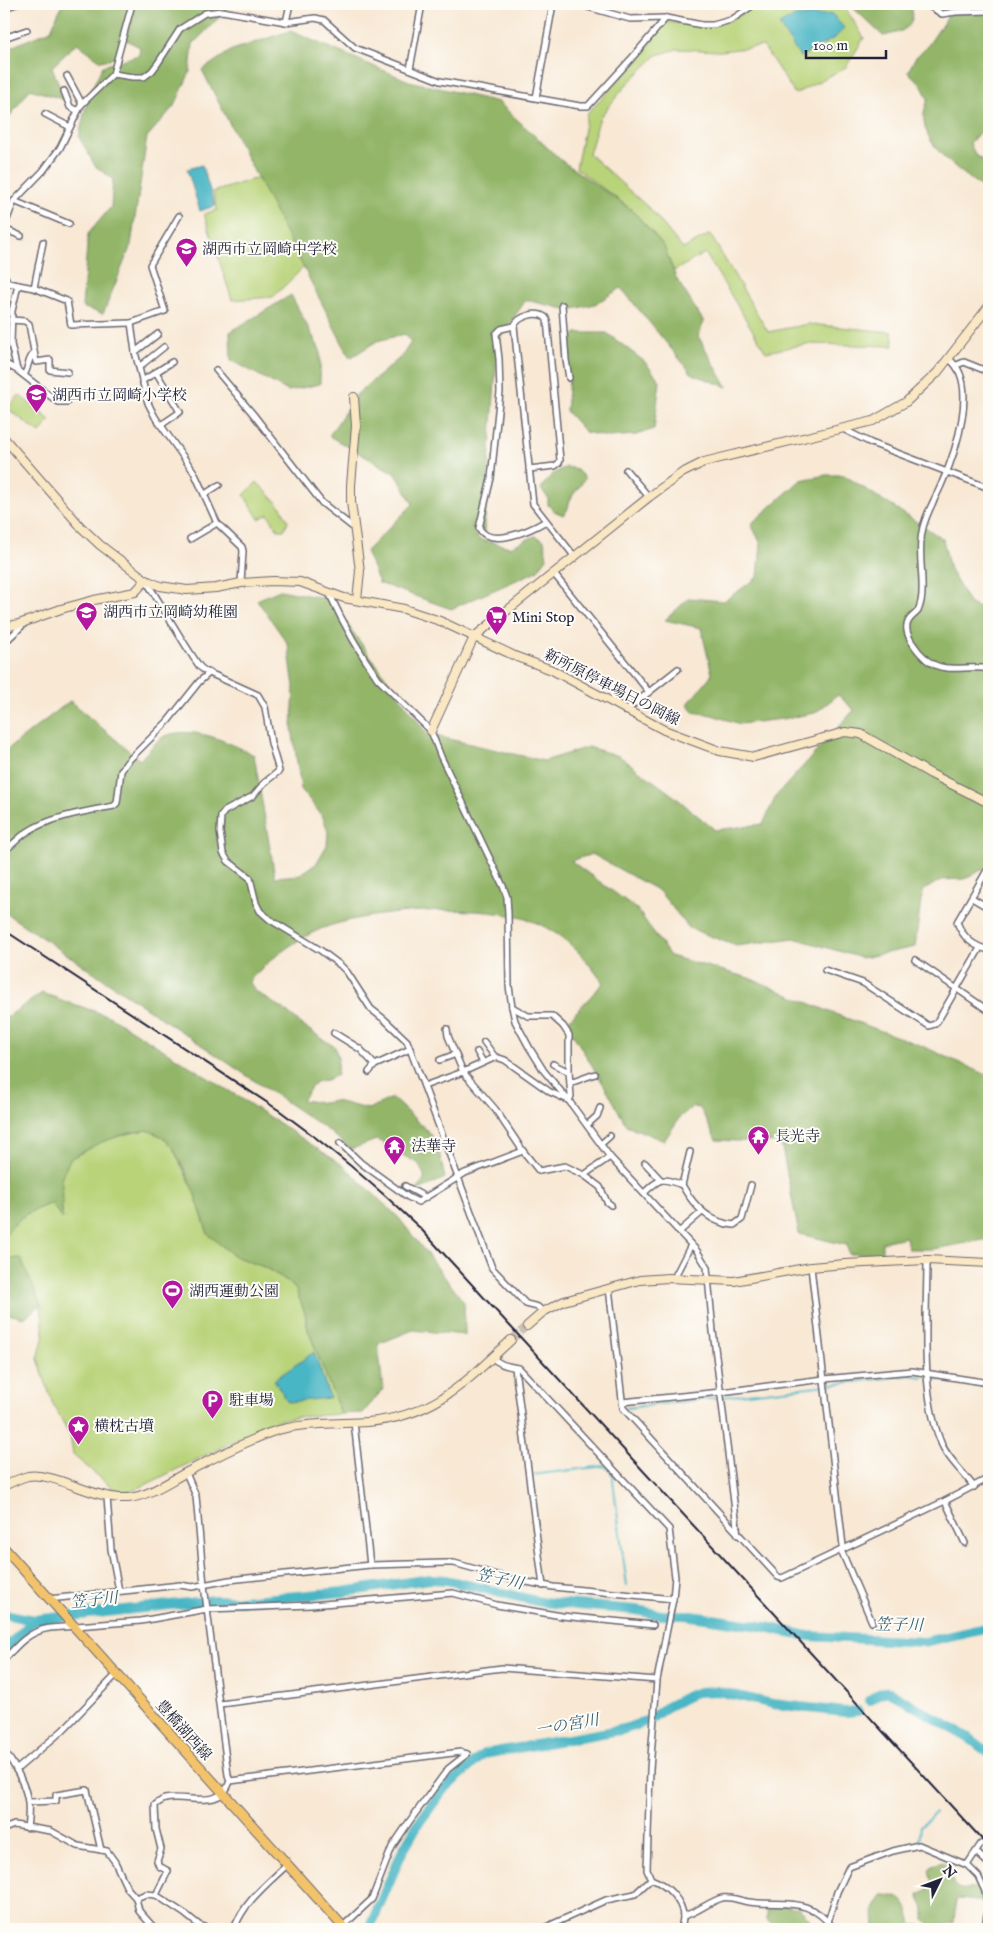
<svg xmlns="http://www.w3.org/2000/svg" width="993" height="1933" viewBox="0 0 993 1933" font-family="'IM FELL English','Noto Serif JP',serif">
	<style>
		.green { fill: #b8d378; stroke: #6d7a5a }
		.forest { fill: #92b568; stroke: #5a6c52 }
		.water { fill: #49b6c5; stroke: #366c80 }
		.lines { fill: none; stroke-linecap: round; stroke-linejoin: round }
		.stream { stroke: #49b6c5; stroke-width: 2 }
		.river { stroke: #49b6c5; stroke-width: 10 }
		.street-tunnel { stroke: #cdc0b5; stroke-width: 5; stroke-dasharray: 5 2.5; stroke-linecap: butt }
		.secondary-tunnel { stroke: #cdc0b5; stroke-width: 8; stroke-dasharray: 8 4; stroke-linecap: butt }
		.street-casing { stroke: #6d6771; stroke-width: 8 }
		.secondary-casing { stroke: #6d6771; stroke-width: 10 }
		.primary-casing { stroke: #6d6771; stroke-width: 11 }
		.street { stroke: #fff; stroke-width: 5 }
		.secondary { stroke: #fae7c3; stroke-width: 8 }
		.primary { stroke: #f2c36a; stroke-width: 9 }
		.rail { stroke: #22223b; stroke-width: 2 }
		.labels { text-anchor: middle; stroke-width: 4; stroke-linejoin: round; paint-order: stroke }
		.poi-label { font-size: 15px; fill: #22223b; stroke: #fdfcf7; text-anchor: start }
		.street-label { font-size: 15px; fill: #22223b; stroke: #fdfcf7 }
		.water-label { font-size: 16px; font-style: italic; fill: #325d72; stroke: #fdfcf7 }
	</style>
	<rect width="100%" height="100%" fill="#fdfcf7"/>
	<filter id="ink" filterUnits="userSpaceOnUse"><feTurbulence type="fractalNoise" baseFrequency=".02" numOctaves="2"/><feDisplacementMap in="SourceGraphic" scale="10" xChannelSelector="R" yChannelSelector="G"/><feConvolveMatrix kernelMatrix="1 2 1 2 8 2 1 2 1" color-interpolation-filters="sRGB"/></filter>
	<filter id="wash" filterUnits="userSpaceOnUse"><feTurbulence type="fractalNoise" baseFrequency=".0096" numOctaves="4" result="noise"/><feDisplacementMap in="SourceGraphic" scale="20" xChannelSelector="R" yChannelSelector="G"/><feGaussianBlur stdDeviation="1.12" result="paint"/><feColorMatrix in="noise" values="0 0 0 0 0 0 0 0 0 0 0 0 0 0 0 0 0 1.4 0 .05"/><feComposite in="paint" operator="in"/></filter>
	<g filter="url(#wash)">
		<rect width="100%" height="100%" fill="#f8e8d4"/>
		<g class="green">
			<polygon points="757,4 843,4 864,38 846,67 795,94 763,46 721,51 677,49 657,55 628,83 600,117 589,154 651,210 683,249 710,234 768,332 808,324 892,332 894,346 807,344 766,352 705,253 674,271 659,240 632,210 576,168 587,114 642,56 663,22 713,25 731,20"/>
			<polygon points="276,172 306,265 273,297 232,300 204,214 217,210 213,192"/>
			<polygon points="19,395 50,420 40,433 8,409"/>
			<polygon points="257,482 281,507 288,521 284,530 278,530 268,514 259,519 244,495"/>
			<path d="M147,1130L161,1136L172,1146L194,1192L208,1234L234,1256L264,1267L289,1282L296,1290L305,1313L308,1330L341,1414L295,1417L275,1421L141,1487L129,1491L115,1490L73,1455L70,1435L52,1402L38,1359L44,1334L41,1305L6,1259L4,1253V1237L17,1221L26,1214L51,1203L62,1218C62,1205 59,1188 62,1175C64,1170 67,1162 71,1158C86,1142 125,1134 147,1130Z"/>
		</g>
		<g class="forest">
			<polygon points="62,4 232,4 193,44 190,72 175,105 147,137 131,245 103,314 82,307 88,234 111,207 113,179 95,166 79,137 88,96 103,66 139,55 140,47 124,39 118,57 101,61 77,43 52,67 65,100 30,89 4,124 4,50 51,30"/>
			<path d="M849,4H911C917,28 903,32 883,36Z"/>
			<path d="M989,12V124L985,126L970,143L975,155L989,164V193C966,174 921,149 924,114C924,109 927,104 928,99L921,84L908,72L915,58L929,44L950,13Z"/>
			<polygon points="290,31 409,81 498,102 562,161 632,210 664,246 676,278 704,322 698,336 727,387 692,374 621,288 595,304 569,310 526,300 498,340 484,533 477,532 478,539 510,547 535,536 544,540 547,558 537,571 451,609 379,583 366,551 413,504 396,474 329,436 356,395 402,356 411,342 405,334 377,341 350,358 202,70 232,50"/>
			<polygon points="291,295 320,350 320,384 288,391 231,360 230,332"/>
			<polygon points="576,333 607,333 645,362 660,381 654,429 636,435 608,437 585,432 566,411 569,378 565,346"/>
			<path d="M567,467L576,469L585,478C581,486 574,492 570,500C568,506 569,510 563,515L554,511L548,505V498L541,489C547,478 555,471 567,467Z"/>
			<path d="M826,475H844L943,539L950,570L970,604L981,609L989,591V866L964,879L941,880L924,890L921,900L915,947L862,958L794,938L736,946L689,928L659,891L592,854L571,861L637,909L670,956L749,978L835,1014L920,1045L989,1076V1239L933,1249H908L906,1237L882,1242V1254H849L847,1245L799,1234L781,1143L716,1140L700,1108L692,1107L680,1117L664,1141L626,1125L610,1095L566,1023L603,983C584,956 569,939 539,924C493,901 357,909 312,933C288,945 267,962 249,981L256,992L283,1009L303,1026L335,1047L338,1058L337,1075L326,1080L315,1082L302,1100L323,1103L335,1101L368,1109L392,1098L430,1133L438,1147L445,1178L417,1191L425,1177L418,1163L400,1154L391,1156L383,1142L376,1140L352,1149L323,1127L4,912V752L70,701L140,760C147,753 156,740 165,736C195,725 228,742 254,755L275,877L299,875L316,864L327,845L328,832L323,817L301,789L292,728L294,687L288,644L257,600L280,590L329,599L427,734L544,761L588,747L619,756L674,796L715,830L763,824L776,796L854,710L838,695L815,713L782,719L740,724L712,715L693,712L688,704L712,674L701,628L665,620L689,598L724,601L758,577L761,544L751,524L801,480Z"/>
			<polygon points="42,993 111,1017 242,1099 344,1166 399,1218 464,1302 465,1335 413,1330 378,1344 383,1389 363,1413 341,1414 308,1330 305,1313 296,1290 289,1282 264,1267 234,1256 208,1234 194,1192 185,1171 172,1146 161,1136 147,1130 128,1133 99,1143 70,1159 62,1177 62,1219 51,1203 26,1214 17,1221 4,1237 4,1020 7,1017"/>
			<polygon points="4,1253 6,1259 21,1258 41,1305 24,1318 4,1313"/>
			<path d="M943,1862C956,1872 948,1891 966,1889C972,1889 977,1888 983,1888L985,1902L959,1899L956,1900L954,1923L932,1926L924,1919V1909L918,1894L927,1890L932,1883L929,1870L932,1865Z"/>
			<path d="M882,1895C904,1895 907,1904 912,1923L921,1926L924,1929H875L874,1909Z"/>
			<polygon points="777,1905 800,1909 820,1929 769,1929 773,1924 767,1920 767,1909"/>
		</g>
		<g class="water">
			<polygon points="832,14 844,28 836,37 800,57 779,25 794,17"/>
			<polygon points="202,165 215,206 200,211 187,169"/>
			<polygon points="314,1352 330,1398 288,1402 274,1380"/>
		</g>
		<g class="lines">
			<g class="stream">
				<polyline points="887,1378 910,1375 923,1377"/>
				<polyline points="929,1378 989,1387"/>
				<polyline points="626,1408 887,1378"/>
				<polyline points="531,1475 605,1466 614,1476 613,1481 627,1586"/>
				<polyline points="919,1844 921,1826 935,1813"/>
			</g>
			<g class="river">
				<polyline points="4,1614 34,1620 215,1600 241,1601 343,1592 430,1579 446,1580 541,1602 636,1610 661,1615 685,1615 766,1627 808,1636 924,1642 989,1627"/>
				<polyline points="4,1650 34,1620"/>
				<path d="M870,1700C877,1695 881,1691 890,1692L972,1740L989,1753"/>
				<polyline points="369,1929 403,1850 418,1824 443,1790 484,1754 625,1729 649,1720 665,1708 688,1696 699,1692 717,1691 773,1704 845,1712 858,1711"/>
			</g>
		</g>
	</g>
	<g filter="url(#ink)">
		<g class="lines">
			<polyline class="street-tunnel" points="981,1844 989,1836"/>
			<polyline class="secondary-tunnel" points="511,1340 527,1326"/>
			<defs>
				<g id="street">
					<polyline points="577,4 630,19 666,18 702,25 713,25 731,20 755,4"/>
					<polyline points="926,4 942,14 956,12 989,11"/>
					<polyline points="4,8 16,4"/>
					<polyline points="286,22 290,4"/>
					<polyline points="4,38 27,30"/>
					<polyline points="410,69 422,4"/>
					<polyline points="113,74 132,4"/>
					<polyline points="67,76 82,104"/>
					<polyline points="64,91 70,107 78,111"/>
					<polyline points="536,98 553,4"/>
					<polyline points="45,114 70,127"/>
					<polyline points="14,201 69,224"/>
					<polyline points="4,227 14,201 43,171 60,148 81,105 113,74 133,77 144,77 152,71 158,63 180,29 205,13 222,11 286,22 315,18 324,20 355,48 440,81 580,106 588,106 631,59 666,18"/>
					<polyline points="4,229 21,236"/>
					<polyline points="4,274 8,283 34,288 67,301 71,325 131,323"/>
					<polyline points="18,285 12,311 11,344 17,370 58,402 67,402"/>
					<polyline points="34,288 43,242"/>
					<polyline points="562,305 566,360 569,378"/>
					<polyline points="11,320 25,321 29,324 36,362 50,360 50,370 68,372"/>
					<path d="M514,326C519,316 536,311 545,317L547,320L560,460L559,463L555,466L529,469"/>
					<polyline points="158,334 135,352 148,403 155,417 194,472 217,523 242,547 243,551 241,583"/>
					<polyline points="135,352 131,323 165,311 150,265 179,216"/>
					<path d="M949,359C980,382 955,454 942,483C935,500 925,514 922,532C918,553 923,572 922,592C922,598 920,606 918,611C915,615 910,617 908,622C902,634 919,653 927,660C945,675 968,664 989,669"/>
					<polyline points="4,363 17,370"/>
					<polyline points="957,365 964,362 989,372"/>
					<polyline points="139,367 164,347"/>
					<polyline points="216,370 253,414 322,503 354,528"/>
					<polyline points="156,372 180,412 161,425"/>
					<path d="M24,375C29,368 27,360 34,353"/>
					<polyline points="142,381 172,362"/>
					<polyline points="843,429 871,443 989,488"/>
					<polyline points="626,470 649,497"/>
					<polyline points="205,494 219,485"/>
					<path d="M546,521C531,530 490,549 479,528L491,478L500,392L499,359L496,334L501,329L514,326L533,504L575,557"/>
					<polyline points="190,539 217,523"/>
					<polyline points="554,574 649,692"/>
					<path d="M146,581C165,610 180,639 200,667L205,671L258,695L265,707L271,743L279,771L264,783L253,796L225,811L221,816L220,832L223,853L228,861L250,878L256,903L260,911L269,919L320,950L340,965L347,972L371,1009L385,1020L407,1041L492,1268L526,1304L538,1307L543,1312"/>
					<path d="M329,593C343,623 359,652 378,679L431,731L441,757L503,886L507,897L508,913L509,986L512,1007L515,1021L529,1047L544,1071L569,1101L610,1157L697,1251L707,1267L713,1331L738,1535"/>
					<polyline points="4,643 25,623"/>
					<polyline points="625,711 678,669"/>
					<path d="M4,846L9,847C15,842 21,836 27,832C49,817 88,811 114,806L117,803L121,771L127,762L168,721L199,682L209,673"/>
					<path d="M989,874L986,872L957,922C963,938 973,946 989,950"/>
					<polyline points="972,898 989,908"/>
					<polyline points="915,960 989,1011"/>
					<polyline points="825,970 863,983 929,1026 935,1024 940,1017 980,948"/>
					<polyline points="512,1007 528,1016 552,1016 563,1026 569,1035 569,1072 571,1096 569,1101"/>
					<polyline points="447,1029 448,1036 463,1072 495,1109 523,1151 539,1171 565,1166 584,1175 610,1157"/>
					<polyline points="334,1033 360,1049 375,1065 410,1049"/>
					<polyline points="484,1042 495,1057"/>
					<polyline points="477,1052 483,1062"/>
					<polyline points="440,1060 456,1054"/>
					<polyline points="553,1064 569,1072"/>
					<polyline points="369,1072 375,1065"/>
					<polyline points="570,1083 595,1074"/>
					<polyline points="424,1086 463,1072 496,1057 505,1060 550,1092 566,1099"/>
					<polyline points="587,1125 597,1116 600,1108"/>
					<polyline points="340,1143 361,1163 408,1197 418,1202 465,1173 523,1151"/>
					<polyline points="601,1144 610,1136"/>
					<polyline points="645,1163 660,1179"/>
					<polyline points="584,1175 600,1187 607,1202 611,1205"/>
					<path d="M682,1185C693,1205 709,1223 734,1225L742,1219L751,1185"/>
					<polyline points="405,1186 425,1197"/>
					<path d="M644,1193C660,1178 661,1177 682,1185L690,1152"/>
					<polyline points="679,1232 702,1212"/>
					<path d="M927,1260C927,1314 920,1391 940,1440C945,1456 964,1473 974,1487"/>
					<polyline points="811,1267 843,1546 841,1550 872,1622"/>
					<polyline points="674,1278 691,1245"/>
					<polyline points="609,1288 623,1408 778,1577 782,1578 945,1501 989,1478"/>
					<path d="M493,1358C499,1365 510,1367 519,1368L669,1529L675,1577L673,1599L657,1680L650,1769L647,1870L651,1879C665,1884 683,1900 683,1917C683,1921 681,1925 682,1929"/>
					<polyline points="515,1368 543,1586"/>
					<polyline points="622,1402 721,1392 824,1379 912,1371 989,1383"/>
					<polyline points="354,1422 370,1565"/>
					<polyline points="107,1497 111,1549 119,1591"/>
					<polyline points="945,1501 965,1543"/>
					<polyline points="49,1599 180,1585 192,1587 229,1580 370,1565 445,1563 454,1563 511,1579 553,1587 673,1599"/>
					<path d="M4,1660C17,1645 29,1631 50,1628L141,1621L207,1609L311,1605L453,1593L497,1605L562,1616L653,1625"/>
					<polyline points="220,1704 502,1668 657,1680"/>
					<path d="M4,1752C14,1762 27,1789 28,1803C29,1811 28,1820 27,1828"/>
					<polyline points="16,1770 63,1730 116,1675"/>
					<polyline points="230,1781 461,1752 467,1754"/>
					<polyline points="29,1802 56,1801 56,1795 87,1790 101,1850"/>
					<polyline points="4,1829 14,1825 51,1831 78,1846 107,1851 115,1862 127,1888 136,1898 139,1911 155,1929"/>
					<polyline points="976,1852 989,1864"/>
					<polyline points="967,1865 981,1844"/>
					<path d="M156,1895L168,1871L159,1866L157,1861L161,1849L156,1829L155,1805C158,1803 161,1800 165,1799C187,1794 221,1811 230,1781L228,1775L204,1585L196,1496L186,1473"/>
					<polyline points="136,1898 146,1894 156,1895 185,1914 199,1925 211,1929"/>
					<path d="M683,1916C697,1913 708,1902 722,1898C731,1896 740,1901 749,1902C785,1907 808,1895 834,1929"/>
					<polyline points="828,1922 837,1892 849,1867 893,1851 919,1845 967,1865 978,1876 985,1891 988,1907 985,1929"/>
					<path d="M234,1929C244,1902 266,1885 287,1865"/>
					<polyline points="336,1929 342,1927 372,1899 392,1847 409,1822 448,1769 467,1754"/>
					<polyline points="542,1929 606,1900 635,1894 651,1879"/>
				</g>
				<g id="secondary">
					<polyline points="354,397 356,426 351,485 351,502 360,571 357,600"/>
					<polyline points="4,438 81,527 100,545 146,580 160,586 187,590 216,588 241,583 273,581 300,582 344,598 404,609 440,621 517,657 552,670 664,730 720,751 754,757 845,732 861,734 931,774 989,803"/>
					<polyline points="4,627 19,624 61,609 94,600 135,592 146,580"/>
					<polyline points="431,731 474,637 649,497 682,473 704,462 873,421 906,402 937,373 989,306"/>
					<polyline points="527,1326 543,1312 564,1301 640,1280 668,1278 734,1281 811,1267 845,1264 927,1260 989,1263"/>
					<path d="M4,1486C12,1482 20,1478 28,1476C56,1472 94,1500 128,1498C149,1496 168,1482 187,1472C213,1458 241,1444 269,1433C299,1422 334,1424 367,1422C433,1417 466,1382 511,1340"/>
				</g>
				<polyline id="primary" points="4,1548 345,1929"/>
			</defs>
			<use href="#street" class="street-casing"/>
			<use href="#secondary" class="secondary-casing"/>
			<use href="#primary" class="primary-casing"/>
			<use href="#street" class="street"/>
			<use href="#secondary" class="secondary"/>
			<use href="#primary" class="primary"/>
			<path class="rail" d="M4,930L280,1111C330,1147 375,1185 420,1228L989,1847"/>
		</g>
	</g>
	<defs>
		<symbol id="school-pin" viewBox="-11 -11 22 30"><path d="M0 17L-7.5 6A9.5 9.5 0 1 1 7.5 6Z" fill="#b5179e" stroke="#fdfcf7"/><path d="M0-5L7-2L0 1L-7-2ZM-4 1L0 2.5L4 1V4Q0 6-4 4Z" fill="#fff"/></symbol>
		<symbol id="supermarket-pin" viewBox="-11 -11 22 30"><path d="M0 17L-7.5 6A9.5 9.5 0 1 1 7.5 6Z" fill="#b5179e" stroke="#fdfcf7"/><path d="M-6-5.5h2.5l.6 2H6L4.5 2H-2.5L-4.4-4H-6ZM-1.5 3.2a1.3 1.3 0 1 0 .1 0ZM3 3.2a1.3 1.3 0 1 0 .1 0Z" fill="#fff"/></symbol>
		<symbol id="temple-pin" viewBox="-11 -11 22 30"><path d="M0 17L-7.5 6A9.5 9.5 0 1 1 7.5 6Z" fill="#b5179e" stroke="#fdfcf7"/><path d="M0-6L5-2H3V0L6.5 2.5H4V6H1.5V3h-3V6H-4V2.5H-6.5L-3 0V-2H-5Z" fill="#fff"/></symbol>
		<symbol id="stadium-pin" viewBox="-11 -11 22 30"><path d="M0 17L-7.5 6A9.5 9.5 0 1 1 7.5 6Z" fill="#b5179e" stroke="#fdfcf7"/><path d="M0-5a6.5 5 0 1 0 0 10a6.5 5 0 1 0 0-10ZM-3.5-1.8h7v3.6h-7Z" fill="#fff"/></symbol>
		<symbol id="parking-pin" viewBox="-11 -11 22 30"><path d="M0 17L-7.5 6A9.5 9.5 0 1 1 7.5 6Z" fill="#b5179e" stroke="#fdfcf7"/><path d="M-3.5-5.5H1a3.5 3.5 0 0 1 0 7H-1V5.5H-3.5ZM-1-3.4V-.6H.8a1.4 1.4 0 0 0 0-2.8Z" fill="#fff"/></symbol>
		<symbol id="sight-pin" viewBox="-11 -11 22 30"><path d="M0 17L-7.5 6A9.5 9.5 0 1 1 7.5 6Z" fill="#b5179e" stroke="#fdfcf7"/><path d="M0-6L1.8-2.2L6-1.7L2.9 1.2L3.7 5.4L0 3.3L-3.7 5.4L-2.9 1.2L-6-1.7L-1.8-2.2Z" fill="#fff"/></symbol>
	</defs>
	<g fill-rule="evenodd">
		<use href="#school-pin" x="174" y="236" width="25" height="34"/>
		<use href="#school-pin" x="24" y="382" width="25" height="34"/>
		<use href="#school-pin" x="74" y="600" width="25" height="34"/>
		<use href="#supermarket-pin" x="484" y="604" width="25" height="34"/>
		<use href="#temple-pin" x="746" y="1124" width="25" height="34"/>
		<use href="#temple-pin" x="382" y="1134" width="25" height="34"/>
		<use href="#stadium-pin" x="160" y="1278" width="25" height="34"/>
		<use href="#parking-pin" x="200" y="1388" width="25" height="34"/>
		<use href="#sight-pin" x="66" y="1414" width="25" height="34"/>
	</g>
	<g class="labels">
		<g class="poi-label">
			<text x="202" y="254">湖西市立岡崎中学校</text>
			<text x="52" y="400">湖西市立岡崎小学校</text>
			<text x="103" y="617">湖西市立岡崎幼稚園</text>
			<text x="512" y="622">Mini Stop</text>
			<text x="775" y="1141">長光寺</text>
			<text x="411" y="1151">法華寺</text>
			<text x="189" y="1296">湖西運動公園</text>
			<text x="229" y="1405">駐車場</text>
			<text x="94" y="1431">横枕古墳</text>
		</g>
		<g class="street-label">
			<text transform="translate(612 687) rotate(27)" y="5">新所原停車場日の岡線</text>
			<text transform="translate(184 1730) rotate(48)" y="5">豊橋湖西線</text>
		</g>
		<g class="water-label">
			<text transform="translate(500 1578) rotate(12)" y="6">笠子川</text>
			<text transform="translate(94 1599) rotate(-6)" y="6">笠子川</text>
			<text transform="translate(899 1624) rotate(1)" y="6">笠子川</text>
			<text transform="translate(567 1724) rotate(-10)" y="6">一の宮川</text>
		</g>
	</g>
	<rect width="993" height="1933" fill="none" stroke="#fdfcf7" stroke-width="20"/>
	<g transform="translate(940 1880) rotate(48)" stroke="#fdfcf7" stroke-width="4" paint-order="stroke">
	<path d="M0-4L9 19L0 12L-9 19Z" fill="#22223b"/>
	<text y="-8" font-size="14" font-weight="bold" text-anchor="middle" fill="#22223b">N</text>
	</g>
	<path d="M806 50v8h80v-8" fill="none" stroke="#22223b" stroke-width="2.5"/>
	<text x="813" y="50" font-size="15" fill="#22223b" stroke="#fdfcf7" stroke-width="4" paint-order="stroke">100 m</text>
</svg>
